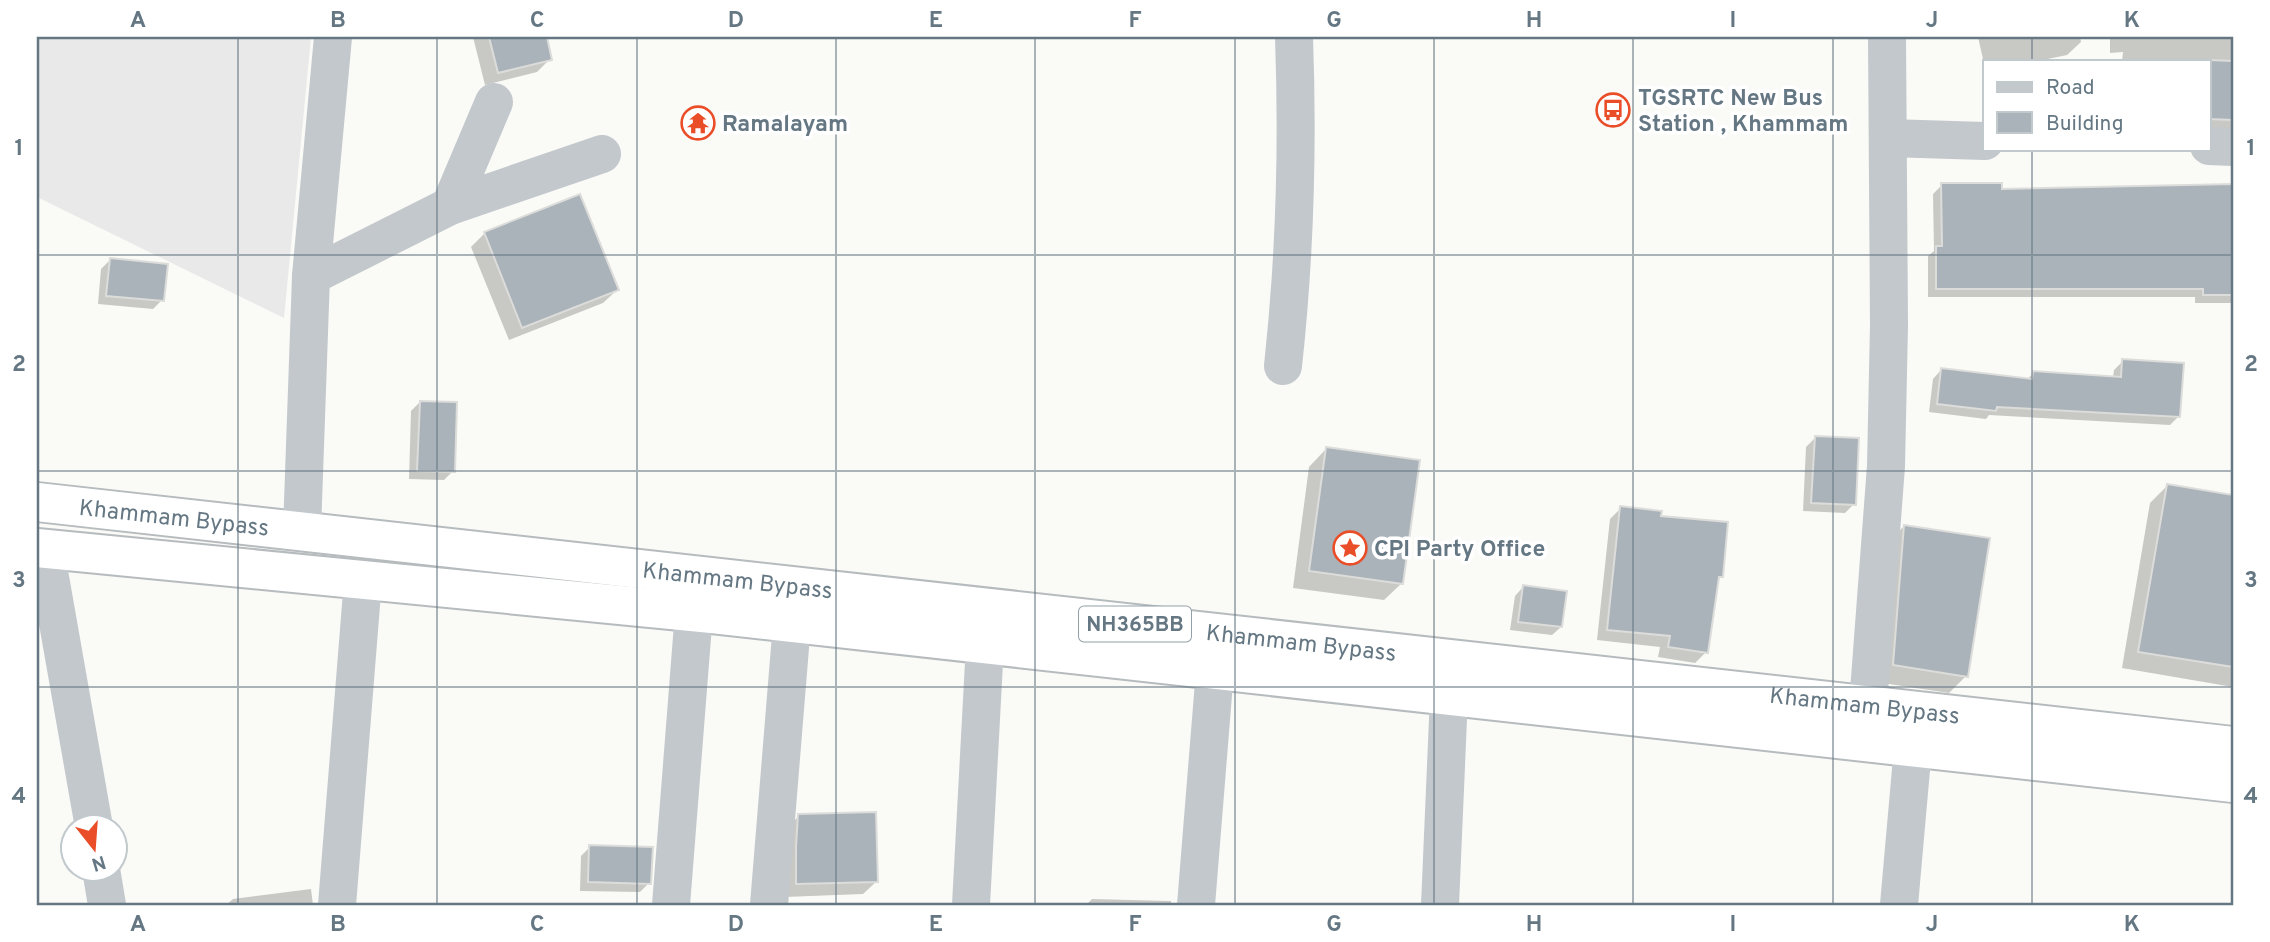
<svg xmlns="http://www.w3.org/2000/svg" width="2270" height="942" viewBox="0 0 2270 942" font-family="Overpass,sans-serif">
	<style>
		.built { fill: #e8e9e8 }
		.shadow { fill: #0003 }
		.building { fill: #aab3b9; stroke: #dcdcda; stroke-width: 2 }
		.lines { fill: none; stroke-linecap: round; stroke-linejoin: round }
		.highway-casing { stroke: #b6bbbe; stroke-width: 42 }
		.minor { stroke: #c3c8cc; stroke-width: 38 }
		.highway { stroke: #fff; stroke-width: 38 }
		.grid { fill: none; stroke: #647783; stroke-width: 2; stroke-opacity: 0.55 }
		.labels { text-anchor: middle; stroke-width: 7; stroke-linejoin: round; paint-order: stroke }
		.shield { fill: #fff; stroke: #92a0a8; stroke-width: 2 }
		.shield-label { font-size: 21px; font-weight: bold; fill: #647783 }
		.poi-label { font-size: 23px; font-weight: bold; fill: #647783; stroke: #fff; text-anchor: start }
		.street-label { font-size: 23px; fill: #647783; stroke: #fff }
		.neatline { fill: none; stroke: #647783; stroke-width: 2.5 }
		.grid-label { font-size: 23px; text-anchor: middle; font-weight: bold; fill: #647783 }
	</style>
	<rect width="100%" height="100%" fill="#fafaf7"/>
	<polygon class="built" points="37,37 311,37 284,318 37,197"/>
	<g class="shadow">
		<polygon points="473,37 545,37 550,59 537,72 485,85"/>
		<polygon points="1978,37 2080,37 2081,42 2067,55 2038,61 1985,61 1985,68"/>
		<polygon points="2110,37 2233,37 2233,131 2209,130 2209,61 2122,61 2123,52 2110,53"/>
		<polygon points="1942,185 2000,191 2233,186 2233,303 2195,303 2195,297 1928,297 1928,256 1934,251 1933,194"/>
		<polygon points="485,233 617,290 603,303 509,340 471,247"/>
		<polygon points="110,260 162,300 153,309 98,304 101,269"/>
		<polygon points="2123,361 2178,417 2170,425 1989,415 1986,419 1929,412 1933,379 1941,370 2026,380 2034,373 2113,378 2114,370"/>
		<polygon points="420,402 453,471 444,480 409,479 411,411"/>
		<polygon points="1815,438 1854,504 1845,513 1803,511 1806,447"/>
		<polygon points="1326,449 1402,583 1384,600 1293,588 1309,467"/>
		<polygon points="2167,486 2233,497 2233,687 2122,668 2150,503"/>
		<polygon points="1621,508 1659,518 1721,576 1717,581 1706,652 1695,663 1658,657 1660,647 1597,640 1610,519"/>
		<polygon points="1904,526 1966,676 1949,693 1876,682 1887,544"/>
		<polygon points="1523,587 1561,627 1552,635 1510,630 1515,596"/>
		<polygon points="799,816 877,881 863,894 784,897 786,829"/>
		<polygon points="590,847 649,883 640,892 580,891 581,856"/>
		<polygon points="311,889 313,905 226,905 233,899"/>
		<polygon points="1092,899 1171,901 1171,905 1086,905"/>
	</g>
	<g class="building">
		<polygon points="489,37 547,37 552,60 498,73"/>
		<polygon points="2209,60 2233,61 2233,120 2209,119"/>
		<polygon points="1941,183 2002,183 2002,189 2233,184 2233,295 2203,295 2203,289 1936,289 1936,246 1942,246"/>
		<polygon points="580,194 619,290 522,328 484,232"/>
		<polygon points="110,258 168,264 164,301 106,296"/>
		<polygon points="2122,359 2184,363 2180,417 1997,407 1996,411 1937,404 1941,368 2032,379 2033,371 2121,377"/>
		<polygon points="420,401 457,402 455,472 417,471"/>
		<polygon points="1815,436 1859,438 1856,505 1811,503"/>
		<polygon points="1326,447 1420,460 1403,584 1309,571"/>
		<polygon points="2167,484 2233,495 2233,667 2138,652"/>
		<polygon points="1620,506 1662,511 1661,516 1728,522 1723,577 1719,577 1708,653 1668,647 1670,636 1607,630"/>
		<polygon points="1904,525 1990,538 1968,677 1893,665"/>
		<polygon points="1523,585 1567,591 1562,627 1518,622"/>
		<polygon points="876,812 878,882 796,884 796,847 798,814"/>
		<polygon points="589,845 653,847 651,884 588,882"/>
	</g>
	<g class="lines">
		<defs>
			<g id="highway">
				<path id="s1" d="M37,502L2233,746"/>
				<polyline points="37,548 712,614 2233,783"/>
			</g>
		</defs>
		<use href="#highway" class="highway-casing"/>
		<g class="minor">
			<polyline points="1888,138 1985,141"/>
			<polyline points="2209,146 2233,147"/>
			<polyline points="450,206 494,102"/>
			<polyline points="311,276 450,206 602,154"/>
			<path d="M1283,366C1295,256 1298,147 1294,37"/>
			<polyline points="302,531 311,276 333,37"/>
			<polyline points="45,549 94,827"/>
			<polyline points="1868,737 1868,705 1886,466 1889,325 1887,37"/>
			<polyline points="101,869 107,905"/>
			<polyline points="337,905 363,580"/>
			<polyline points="671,905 694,612"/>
			<polyline points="769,905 792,623"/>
			<polyline points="971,905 985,644"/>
			<polyline points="1196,905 1215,670"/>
			<polyline points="1440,905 1449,696"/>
			<polyline points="1899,905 1913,747"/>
		</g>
		<use href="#highway" class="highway"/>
	</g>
	<path class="grid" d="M238,37V905M437,37V905M637,37V905M836,37V905M1035,37V905M1235,37V905M1434,37V905M1633,37V905M1833,37V905M2032,37V61M2032,149V905M37,255H2233M37,471H2233M37,687H2233"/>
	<defs>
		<symbol id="bus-ring" viewBox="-11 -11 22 22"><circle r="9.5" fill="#fff" stroke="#e94e29" stroke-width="1.5"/><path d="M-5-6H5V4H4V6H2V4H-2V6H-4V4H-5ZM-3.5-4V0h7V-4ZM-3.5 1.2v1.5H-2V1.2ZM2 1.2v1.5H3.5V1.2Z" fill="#e94e29"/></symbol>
		<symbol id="temple-ring" viewBox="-11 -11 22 22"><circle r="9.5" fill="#fff" stroke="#e94e29" stroke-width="1.5"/><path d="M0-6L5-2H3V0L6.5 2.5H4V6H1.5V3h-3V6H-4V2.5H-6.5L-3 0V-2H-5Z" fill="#e94e29"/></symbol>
		<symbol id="sight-ring" viewBox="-11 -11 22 22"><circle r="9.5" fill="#fff" stroke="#e94e29" stroke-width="1.5"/><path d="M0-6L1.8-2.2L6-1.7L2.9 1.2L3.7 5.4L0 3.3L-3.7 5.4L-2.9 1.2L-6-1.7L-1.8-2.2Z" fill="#e94e29"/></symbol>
	</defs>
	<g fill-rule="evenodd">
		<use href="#bus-ring" x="1594" y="91" width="38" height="38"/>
		<use href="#temple-ring" x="679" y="104" width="38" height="38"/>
		<use href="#sight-ring" x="1331" y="529" width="38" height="38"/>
	</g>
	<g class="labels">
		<rect class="shield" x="1079" y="606.5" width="112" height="35" rx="5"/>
		<g class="shield-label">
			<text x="1135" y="631">NH365BB</text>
		</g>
		<g class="poi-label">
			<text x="1638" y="105">TGSRTC New Bus<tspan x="1638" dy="26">Station , Khammam</tspan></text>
			<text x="722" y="131">Ramalayam</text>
			<text x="1374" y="556">CPI Party Office</text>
		</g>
		<g class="street-label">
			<text dy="8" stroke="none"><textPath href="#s1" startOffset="138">Khammam Bypass</textPath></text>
			<text dy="8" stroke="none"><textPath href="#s1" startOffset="705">Khammam Bypass</textPath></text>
			<text dy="8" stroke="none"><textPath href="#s1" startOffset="1272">Khammam Bypass</textPath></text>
			<text dy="8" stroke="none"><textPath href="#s1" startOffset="1839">Khammam Bypass</textPath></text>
		</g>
	</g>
	<rect width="2270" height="942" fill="none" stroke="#ffffff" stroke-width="77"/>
	<rect x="1983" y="60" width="228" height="91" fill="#ffffff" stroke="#c1c9cd" stroke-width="2"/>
	<rect x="1997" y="82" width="35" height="10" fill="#c3c8cc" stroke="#c1c9cd" stroke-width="2"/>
	<text x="2046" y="94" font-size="21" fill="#647783">Road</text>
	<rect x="1997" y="112" width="35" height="21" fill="#aab3b9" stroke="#c1c9cd" stroke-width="2"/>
	<text x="2046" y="130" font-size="21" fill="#647783">Building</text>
	<g transform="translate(94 848) rotate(163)"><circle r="33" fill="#ffffff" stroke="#c1c9cd" stroke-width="2"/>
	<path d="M0-5L12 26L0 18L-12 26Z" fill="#e94e29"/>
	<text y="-10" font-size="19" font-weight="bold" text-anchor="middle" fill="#647783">N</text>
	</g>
	<rect x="38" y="38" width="2194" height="866" class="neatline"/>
	<g class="grid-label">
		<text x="138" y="27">A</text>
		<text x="338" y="27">B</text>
		<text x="537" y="27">C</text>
		<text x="736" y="27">D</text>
		<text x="936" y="27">E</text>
		<text x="1135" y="27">F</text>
		<text x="1334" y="27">G</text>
		<text x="1534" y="27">H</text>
		<text x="1733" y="27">I</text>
		<text x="1932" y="27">J</text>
		<text x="2132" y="27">K</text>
		<text x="19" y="155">1</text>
		<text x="2251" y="155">1</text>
		<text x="19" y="371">2</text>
		<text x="2251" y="371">2</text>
		<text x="19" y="587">3</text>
		<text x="2251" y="587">3</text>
		<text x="19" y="803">4</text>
		<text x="2251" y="803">4</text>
		<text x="138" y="931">A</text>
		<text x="338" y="931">B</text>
		<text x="537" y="931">C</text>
		<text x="736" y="931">D</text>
		<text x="936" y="931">E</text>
		<text x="1135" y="931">F</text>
		<text x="1334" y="931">G</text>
		<text x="1534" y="931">H</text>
		<text x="1733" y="931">I</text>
		<text x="1932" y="931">J</text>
		<text x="2132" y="931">K</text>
	</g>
</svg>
